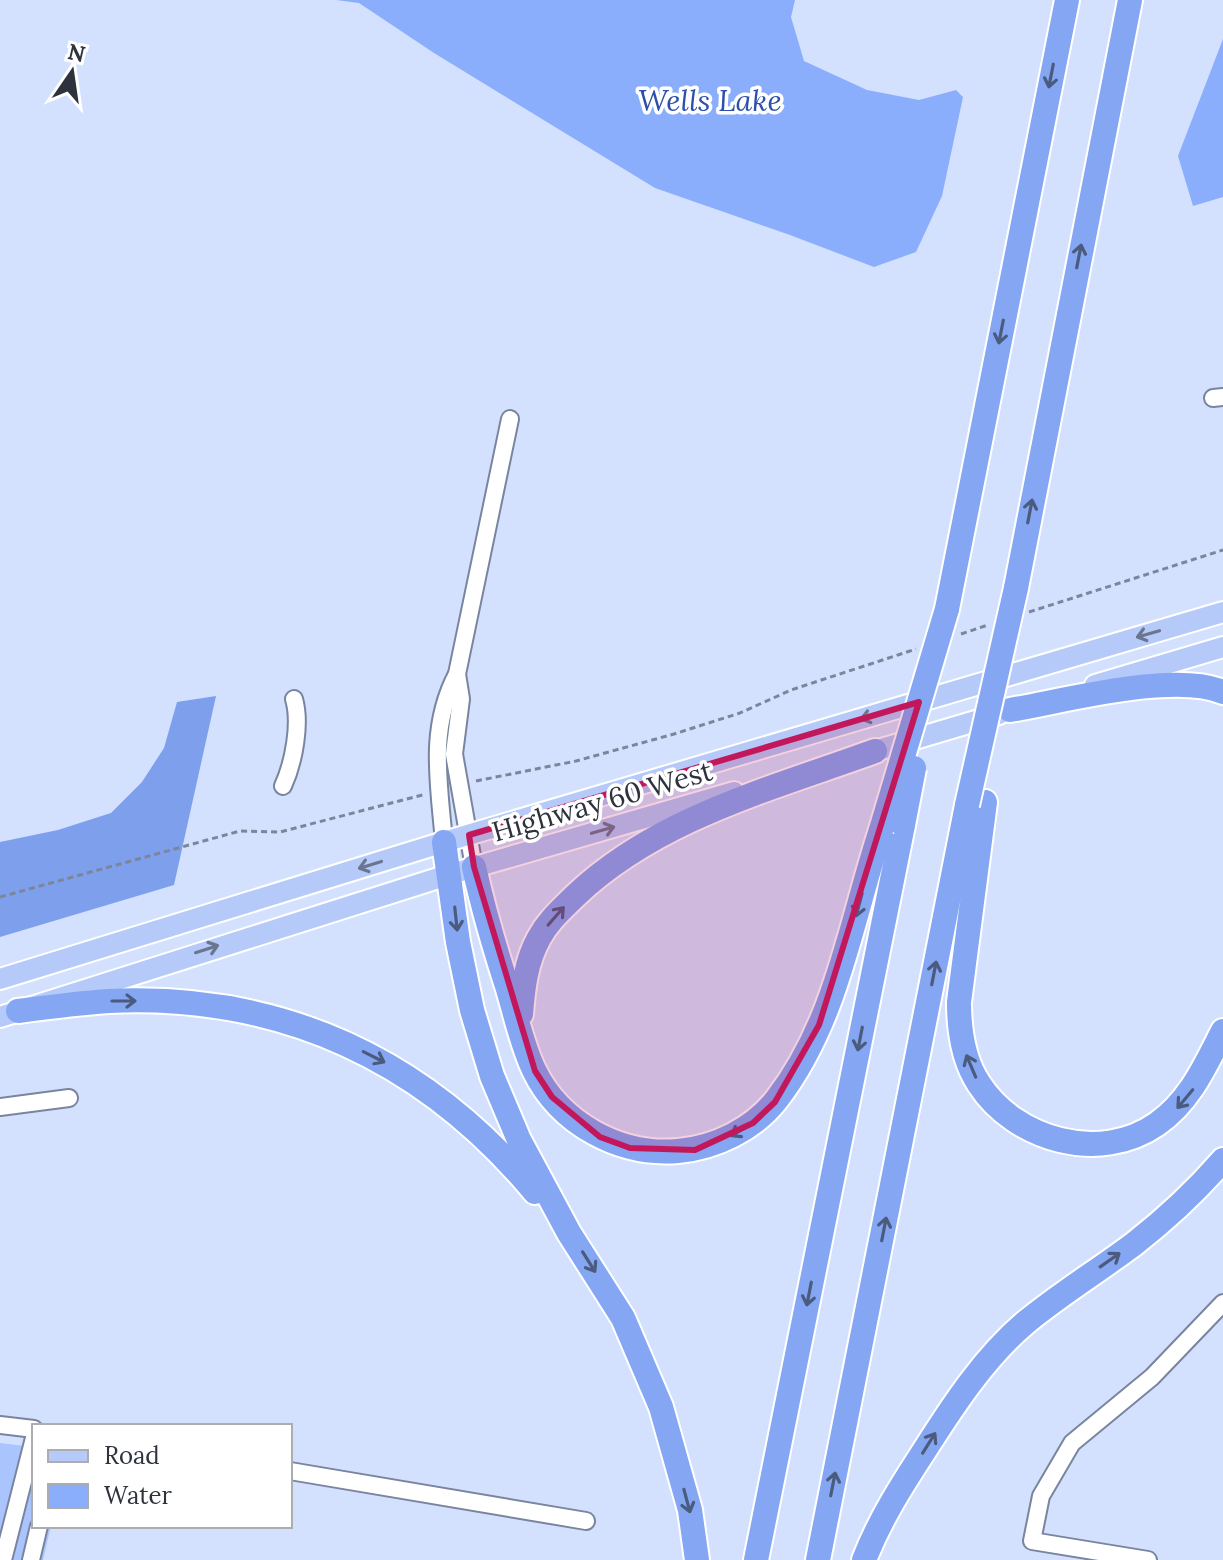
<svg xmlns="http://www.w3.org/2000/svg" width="1223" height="1560" viewBox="0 0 1223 1560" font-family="Lora,serif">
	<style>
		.green { fill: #aac5fe }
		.forest { fill: #7d9fec }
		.water { fill: #8baefc }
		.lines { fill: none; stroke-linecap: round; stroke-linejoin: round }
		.minor-casing { stroke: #79859f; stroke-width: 20 }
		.major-casing { stroke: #fff; stroke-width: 24 }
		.highway-casing { stroke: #fff; stroke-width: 28 }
		.path { stroke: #7c8599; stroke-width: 3; stroke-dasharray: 6 4; stroke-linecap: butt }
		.minor { stroke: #fff; stroke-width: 16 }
		.major { stroke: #b5caf8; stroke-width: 20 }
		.highway { stroke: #84a6f3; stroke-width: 24 }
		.highway-bridge-casing { stroke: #fff; stroke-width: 28; stroke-linecap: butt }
		.highway-bridge { stroke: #84a6f3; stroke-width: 24 }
		.oneway { stroke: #4b5b7d }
		.oneway2 { stroke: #6a7691 }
		.marked { fill: #c2185b; fill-opacity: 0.2; stroke: #c2185b; stroke-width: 6; stroke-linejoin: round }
		.labels { text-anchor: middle; stroke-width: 7; stroke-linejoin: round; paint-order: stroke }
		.street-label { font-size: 28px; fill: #2d323d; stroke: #fff }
		.water-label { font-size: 30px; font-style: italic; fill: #2f50aa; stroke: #fff }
	</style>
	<rect width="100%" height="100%" fill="#d3e1fe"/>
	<polygon class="green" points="0,1443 34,1447 34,1526 51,1526 43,1560 0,1560"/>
	<polygon class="forest" points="216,696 174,885 0,937 0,842 58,830 111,813 142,782 164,748 177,702"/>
	<g class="water">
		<polygon points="336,0 795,0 791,17 804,61 867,90 919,100 956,90 963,97 942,196 916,252 874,267 790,235 655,188 434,53 359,3"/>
		<polygon points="1223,39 1223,197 1193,206 1178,156"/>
	</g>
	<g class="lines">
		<defs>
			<g id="minor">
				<polyline points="1213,398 1223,397"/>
				<polyline points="457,674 461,699 454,754 474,867"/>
				<path d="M283,786C294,762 301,723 294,699"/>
				<path d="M444,842C439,783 428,729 457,674L510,419"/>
				<polyline points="0,1107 69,1098"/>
				<polyline points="0,1425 34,1429"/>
				<polyline points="290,1471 586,1521"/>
				<polyline points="3,1560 34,1438"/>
				<polyline points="31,1560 39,1526"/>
				<polyline points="1148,1560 1032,1541 1041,1496 1072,1443 1152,1377 1223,1303"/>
			</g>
			<g id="major">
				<polyline points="1095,685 1223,647"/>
				<polyline points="861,755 999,714"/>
				<polyline points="0,979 444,842 1223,612"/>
				<polyline points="0,1017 451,874 734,792"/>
			</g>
			<g id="highway">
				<polyline points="1016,588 1130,0"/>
				<polyline points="947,609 1067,0"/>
				<path d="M1010,710C1064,701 1174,671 1223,692"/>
				<path d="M985,802L959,1002C959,1031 963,1060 979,1084C1015,1140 1100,1164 1157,1124C1190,1101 1205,1066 1223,1031"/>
				<polyline points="444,842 458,942 472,1010 492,1076 519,1140 569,1233 623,1318 661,1407 690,1510 697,1560"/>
				<path d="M474,867C483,908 495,949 508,989C516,1016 522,1045 534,1070C560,1124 620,1156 678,1151C715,1148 754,1129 777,1099C837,1021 851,921 881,830"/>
				<path d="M18,1011C48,1007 78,1003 109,1001C282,993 425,1060 535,1192"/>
				<path d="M521,1014C523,988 526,961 539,938C548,921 562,909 575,896C657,818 771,789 875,751"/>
				<polyline points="756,1560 903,825"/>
				<polyline points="818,1560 967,805"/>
				<path d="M864,1560C880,1519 902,1485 926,1448C954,1404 985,1357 1025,1323C1060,1294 1098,1271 1134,1244C1166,1219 1197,1190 1223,1160"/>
			</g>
		</defs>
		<use href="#minor" class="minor-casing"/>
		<use href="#major" class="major-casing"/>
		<use href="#highway" class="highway-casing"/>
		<g class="path">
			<polyline points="1029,612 1223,550"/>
			<polyline points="961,634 988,625"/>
			<polyline points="476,781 576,761 674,734 740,713 791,690 916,649"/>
			<polyline points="0,897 240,831 280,832 426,794"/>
		</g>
		<use href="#minor" class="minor"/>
		<use href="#major" class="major"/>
		<use href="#highway" class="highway"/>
		<defs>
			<g id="highway-bridge">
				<polyline points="967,805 1016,588"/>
				<polyline points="903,825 914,768"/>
				<polyline points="881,830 947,609"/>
			</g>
		</defs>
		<use href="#highway-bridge" class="highway-bridge-casing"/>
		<use href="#highway-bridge" class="highway-bridge"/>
	</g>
	<defs><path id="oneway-shaft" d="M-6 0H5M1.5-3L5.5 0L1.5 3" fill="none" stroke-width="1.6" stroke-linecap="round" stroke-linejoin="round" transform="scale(2)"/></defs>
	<g class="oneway">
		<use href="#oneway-shaft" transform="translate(1051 76) rotate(101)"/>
		<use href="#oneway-shaft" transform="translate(1079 256) rotate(-79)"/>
		<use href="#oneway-shaft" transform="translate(1001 332) rotate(101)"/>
		<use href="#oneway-shaft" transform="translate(1030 511) rotate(-79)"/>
		<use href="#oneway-shaft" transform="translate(859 905) rotate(105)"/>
		<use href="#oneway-shaft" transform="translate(556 916) rotate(-49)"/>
		<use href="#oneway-shaft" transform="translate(456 919) rotate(84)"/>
		<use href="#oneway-shaft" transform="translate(934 973) rotate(-79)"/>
		<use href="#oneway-shaft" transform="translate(124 1001)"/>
		<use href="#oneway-shaft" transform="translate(860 1039) rotate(101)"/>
		<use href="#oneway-shaft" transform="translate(374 1057) rotate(27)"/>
		<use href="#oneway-shaft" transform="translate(971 1066) rotate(-113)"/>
		<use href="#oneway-shaft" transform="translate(1185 1099) rotate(130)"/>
		<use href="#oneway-shaft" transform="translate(741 1130) rotate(149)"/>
		<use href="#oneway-shaft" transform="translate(884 1229) rotate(-79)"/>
		<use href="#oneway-shaft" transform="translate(1110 1260) rotate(-35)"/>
		<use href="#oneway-shaft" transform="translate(589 1262) rotate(58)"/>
		<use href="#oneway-shaft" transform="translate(809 1294) rotate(101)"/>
		<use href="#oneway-shaft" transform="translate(929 1443) rotate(-58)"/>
		<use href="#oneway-shaft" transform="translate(833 1484) rotate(-79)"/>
		<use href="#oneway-shaft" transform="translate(687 1501) rotate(75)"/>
	</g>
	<g class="oneway2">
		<use href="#oneway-shaft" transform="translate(1148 634) rotate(164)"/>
		<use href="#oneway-shaft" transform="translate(872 716) rotate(164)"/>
		<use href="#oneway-shaft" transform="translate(603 830) rotate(-16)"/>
		<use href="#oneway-shaft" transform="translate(370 865) rotate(163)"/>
		<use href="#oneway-shaft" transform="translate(207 949) rotate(-18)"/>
	</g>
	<path class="marked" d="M919,702L819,1025L775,1102L753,1123L695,1150L630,1148L600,1137L552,1097L535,1071L474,867L469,835Z"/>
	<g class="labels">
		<g class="street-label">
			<text transform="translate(602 801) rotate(-16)" y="10">Highway 60 West</text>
		</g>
		<g class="water-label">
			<text x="710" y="111">Wells Lake</text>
		</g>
	</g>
	<rect x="32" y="1424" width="260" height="104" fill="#ffffff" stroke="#abadb1" stroke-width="2"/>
	<rect x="48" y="1450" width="40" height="12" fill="#b5caf8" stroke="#abadb1" stroke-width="2"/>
	<text x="104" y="1464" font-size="24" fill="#2d323d">Road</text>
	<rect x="48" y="1484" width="40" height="24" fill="#8baefc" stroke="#abadb1" stroke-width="2"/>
	<text x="104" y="1504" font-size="24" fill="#2d323d">Water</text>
	<g transform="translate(72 72) rotate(13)" stroke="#ffffff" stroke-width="6" paint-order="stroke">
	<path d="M0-6L14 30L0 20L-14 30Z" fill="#2d323d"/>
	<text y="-12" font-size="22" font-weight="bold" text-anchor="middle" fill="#2d323d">N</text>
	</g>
</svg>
